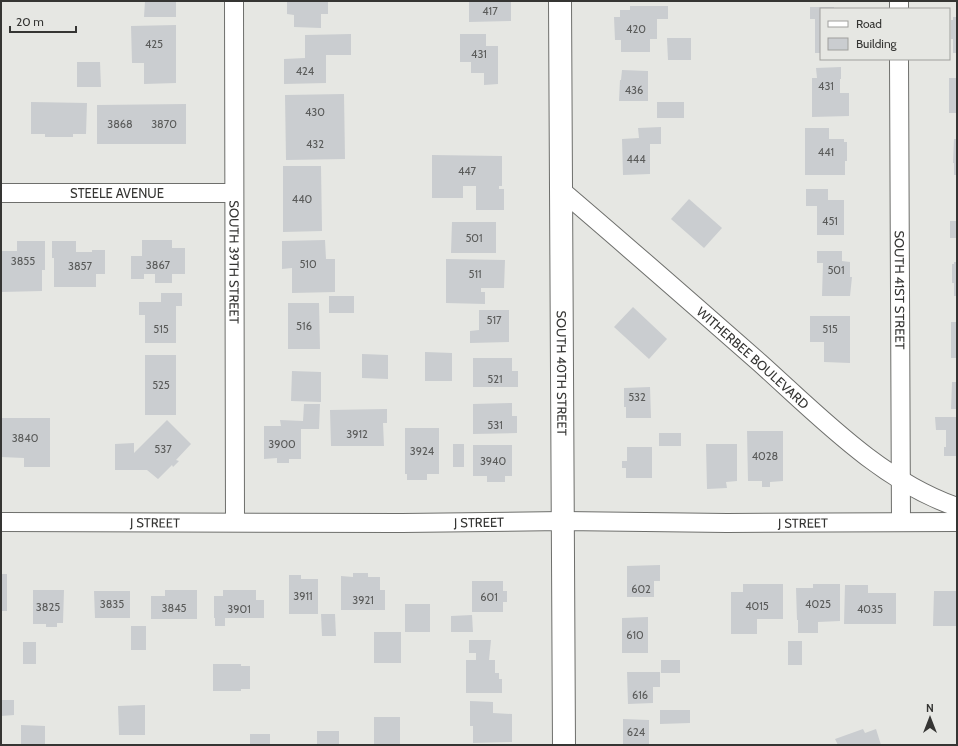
<svg xmlns="http://www.w3.org/2000/svg" width="958" height="746" viewBox="0 0 958 746" font-family="Cabin,sans-serif">
	<style>
		.building { fill: #cacdd0 }
		.lines { fill: none; stroke-linecap: round; stroke-linejoin: round }
		.street-casing { stroke: #6e6f6c; stroke-width: 20 }
		.secondary-casing { stroke: #6e6f6c; stroke-width: 24 }
		.street { stroke: #fff; stroke-width: 18 }
		.secondary { stroke: #fff; stroke-width: 22 }
		.labels { text-anchor: middle; stroke-width: 4; stroke-linejoin: round; paint-order: stroke }
		.number-label { font-size: 11px; fill: #5a5b5a }
		.street-label { font-size: 13px; fill: #353533; stroke: #e6e7e3 }
	</style>
	<rect width="100%" height="100%" fill="#e6e7e3"/>
	<g class="building">
		<polygon points="145,1 176,1 176,17 144,17"/>
		<polygon points="287,1 328,1 328,14 321,14 321,28 294,27 294,15 287,14"/>
		<polygon points="469,1 511,1 511,21 469,22"/>
		<polygon points="630,6 668,6 668,19 657,19 657,39 650,39 650,52 621,52 621,40 615,40 614,17 620,17 620,10 630,10"/>
		<polygon points="810,7 834,7 834,9 821,9 821,53 815,53 815,19 810,19"/>
		<polygon points="953,17 957,17 957,53 953,53 953,39 951,39 951,20 953,20"/>
		<polygon points="176,25 176,83 144,84 144,63 132,63 131,26"/>
		<polygon points="351,34 351,55 326,55 326,83 284,84 284,59 305,58 305,35"/>
		<polygon points="460,34 486,34 486,46 498,46 498,84 484,85 484,73 471,73 471,62 460,62"/>
		<polygon points="667,38 691,38 691,60 668,60"/>
		<polygon points="77,62 100,62 101,87 77,87"/>
		<polygon points="841,67 841,79 840,79 840,93 849,93 849,116 812,117 812,78 817,78 816,68"/>
		<polygon points="622,70 648,71 648,101 619,101 620,80 621,80"/>
		<rect x="949" y="78" width="8" height="35"/>
		<polygon points="344,94 345,159 286,160 285,95"/>
		<polygon points="31,102 87,103 86,134 73,134 73,137 45,137 45,134 31,134"/>
		<rect x="657" y="102" width="27" height="16"/>
		<polygon points="186,104 186,144 97,144 97,105"/>
		<polygon points="661,127 661,144 650,144 650,174 623,175 622,139 639,138 638,128"/>
		<polygon points="805,128 829,128 829,139 844,139 844,142 847,142 847,161 845,161 845,175 805,175"/>
		<polygon points="954,139 957,139 957,175 954,175 954,163 953,163"/>
		<polygon points="432,155 502,156 502,186 499,186 499,189 504,189 504,210 476,210 476,186 463,186 463,198 432,198"/>
		<polygon points="283,166 321,166 322,231 283,232"/>
		<polygon points="806,189 828,189 828,200 844,200 844,235 817,235 817,206 806,206"/>
		<polygon points="689,199 722,228 704,248 671,219"/>
		<rect x="950" y="221" width="7" height="17"/>
		<polygon points="452,222 496,222 496,253 451,253"/>
		<polygon points="142,240 172,240 172,248 185,248 185,274 172,274 172,283 155,283 155,274 144,274 144,279 131,279 131,256 142,256"/>
		<polygon points="325,240 326,259 335,259 335,292 292,293 292,268 282,269 282,241"/>
		<polygon points="17,241 45,241 45,270 42,270 42,291 1,292 1,251 17,251"/>
		<polygon points="52,241 76,241 76,252 92,252 92,250 105,250 105,274 96,274 96,287 54,287 54,258 52,258"/>
		<polygon points="817,251 842,251 842,261 850,262 850,277 852,277 850,296 822,296 823,263 817,263"/>
		<polygon points="446,259 505,260 504,288 481,288 481,292 485,292 485,304 446,303"/>
		<polygon points="954,262 957,262 957,296 954,296 954,283 952,283 952,264 954,264"/>
		<polygon points="161,293 182,293 182,306 176,306 176,343 145,343 145,315 139,315 139,302 161,302"/>
		<rect x="329" y="296" width="25" height="17"/>
		<polygon points="288,303 319,303 320,349 288,349"/>
		<polygon points="633,307 667,339 649,359 614,327"/>
		<polygon points="479,310 509,310 509,342 470,343 470,331 479,330"/>
		<polygon points="810,316 850,316 850,363 824,362 824,342 810,342"/>
		<rect x="951" y="322" width="6" height="36"/>
		<polygon points="425,352 452,353 452,381 425,381"/>
		<polygon points="362,354 388,355 388,379 362,378"/>
		<rect x="145" y="355" width="31" height="60"/>
		<polygon points="473,358 512,358 512,371 518,371 518,387 473,387"/>
		<polygon points="292,371 321,372 321,402 291,401"/>
		<polygon points="952,382 957,382 957,409 951,409"/>
		<polygon points="650,387 651,418 626,418 626,407 624,407 624,388"/>
		<polygon points="512,403 512,416 517,416 517,433 473,434 473,404"/>
		<polygon points="304,404 320,404 319,429 301,429 301,459 289,459 289,463 277,463 277,458 264,459 264,426 281,426 280,420 303,421"/>
		<polygon points="387,409 387,423 383,423 384,446 331,446 330,410"/>
		<polygon points="935,417 957,417 957,456 944,456 944,447 946,447 946,430 936,430"/>
		<polygon points="1,418 50,418 50,467 24,467 24,458 1,457"/>
		<polygon points="167,420 191,444 176,460 179,461 173,467 172,465 158,479 147,470 115,470 115,444 134,443 134,453"/>
		<polygon points="405,428 439,428 439,474 427,474 427,480 407,480 407,474 405,474"/>
		<polygon points="747,431 783,431 783,481 770,482 770,487 762,487 762,481 748,481"/>
		<rect x="659" y="433" width="22" height="13"/>
		<rect x="453" y="444" width="11" height="23"/>
		<polygon points="706,444 737,444 737,481 726,482 727,488 707,489"/>
		<polygon points="473,445 512,445 512,476 505,476 505,482 487,482 487,476 473,476"/>
		<polygon points="627,447 652,447 652,478 626,478 626,468 622,468 622,461 627,461"/>
		<polygon points="660,565 660,581 654,581 654,597 627,597 627,566"/>
		<polygon points="353,573 368,573 368,577 380,577 380,590 385,590 385,610 341,610 341,576 353,577"/>
		<rect x="1" y="574" width="6" height="37"/>
		<polygon points="289,575 301,575 301,579 318,579 318,614 289,614"/>
		<polygon points="472,581 503,581 503,591 507,591 507,602 503,602 503,612 472,612"/>
		<polygon points="743,584 783,584 783,619 757,619 757,634 731,634 731,592 743,592"/>
		<polygon points="813,584 840,584 840,621 818,622 818,633 798,633 798,620 797,620 796,588 813,588"/>
		<polygon points="845,585 868,585 868,593 896,593 896,624 844,624"/>
		<polygon points="33,590 64,590 63,623 57,623 57,627 46,627 46,624 33,624"/>
		<polygon points="165,590 197,590 197,619 151,619 151,596 165,596"/>
		<polygon points="223,590 256,590 256,600 264,600 264,618 225,618 225,626 215,626 215,618 214,618 214,596 223,596"/>
		<polygon points="94,591 130,591 130,618 95,618"/>
		<polygon points="934,591 957,591 957,626 933,626"/>
		<rect x="405" y="604" width="25" height="28"/>
		<polygon points="321,614 335,614 336,636 322,636"/>
		<polygon points="472,615 473,632 451,632 451,616"/>
		<polygon points="648,617 648,653 622,653 622,618"/>
		<rect x="131" y="626" width="15" height="24"/>
		<rect x="374" y="632" width="27" height="31"/>
		<polygon points="469,640 491,640 489,660 495,660 495,673 499,673 499,679 502,679 502,693 466,693 466,660 476,660 476,653 469,653"/>
		<rect x="788" y="641" width="14" height="24"/>
		<rect x="23" y="642" width="13" height="22"/>
		<rect x="661" y="660" width="19" height="13"/>
		<polygon points="213,664 241,664 241,666 250,666 250,689 241,689 241,691 213,691"/>
		<polygon points="627,672 660,672 660,687 653,687 653,703 628,704"/>
		<polygon points="1,700 14,700 14,715 1,716"/>
		<polygon points="470,701 493,702 493,713 512,714 512,742 473,743 473,726 470,726"/>
		<polygon points="145,705 145,735 119,735 118,706"/>
		<polygon points="660,710 690,710 690,723 660,724"/>
		<rect x="374" y="717" width="26" height="28"/>
		<polygon points="623,719 649,720 649,745 623,745"/>
		<polygon points="21,725 45,726 45,745 21,745"/>
		<polygon points="863,729 865,733 876,729 881,745 838,745 835,739"/>
		<rect x="317" y="731" width="22" height="14"/>
		<rect x="250" y="734" width="20" height="11"/>
	</g>
	<g class="lines">
		<defs>
			<g id="street">
				<path id="s1" d="M234,1L235,522"/>
				<polyline points="899,1 899,9"/>
				<path id="s2" d="M899,59L901,522"/>
				<path id="s3" d="M561,190C628,247 694,305 760,363C819,416 881,481 957,507"/>
				<path id="s4" d="M1,193H234"/>
				<path id="s5" d="M1,522L402,523L563,521L727,523L957,522"/>
			</g>
			<g id="secondary">
				<path id="s6" d="M560,1L564,745"/>
			</g>
		</defs>
		<use href="#street" class="street-casing"/>
		<use href="#secondary" class="secondary-casing"/>
		<use href="#street" class="street"/>
		<use href="#secondary" class="secondary"/>
	</g>
	<g class="labels">
		<g class="number-label">
			<text x="490" y="15">417</text>
			<text x="636" y="33">420</text>
			<text x="154" y="48">425</text>
			<text x="479" y="58">431</text>
			<text x="305" y="75">424</text>
			<text x="826" y="90">431</text>
			<text x="634" y="94">436</text>
			<text x="315" y="116">430</text>
			<text x="120" y="128">3868</text>
			<text x="164" y="128">3870</text>
			<text x="315" y="148">432</text>
			<text x="826" y="156">441</text>
			<text x="636" y="163">444</text>
			<text x="467" y="175">447</text>
			<text x="302" y="203">440</text>
			<text x="830" y="225">451</text>
			<text x="474" y="242">501</text>
			<text x="23" y="265">3855</text>
			<text x="308" y="268">510</text>
			<text x="158" y="269">3867</text>
			<text x="80" y="270">3857</text>
			<text x="836" y="274">501</text>
			<text x="475" y="278">511</text>
			<text x="494" y="324">517</text>
			<text x="304" y="330">516</text>
			<text x="161" y="333">515</text>
			<text x="830" y="333">515</text>
			<text x="495" y="383">521</text>
			<text x="161" y="389">525</text>
			<text x="637" y="401">532</text>
			<text x="495" y="429">531</text>
			<text x="357" y="438">3912</text>
			<text x="25" y="442">3840</text>
			<text x="282" y="448">3900</text>
			<text x="163" y="453">537</text>
			<text x="422" y="455">3924</text>
			<text x="765" y="460">4028</text>
			<text x="493" y="465">3940</text>
			<text x="641" y="593">602</text>
			<text x="303" y="600">3911</text>
			<text x="489" y="601">601</text>
			<text x="363" y="604">3921</text>
			<text x="112" y="608">3835</text>
			<text x="818" y="608">4025</text>
			<text x="757" y="610">4015</text>
			<text x="48" y="611">3825</text>
			<text x="174" y="612">3845</text>
			<text x="239" y="613">3901</text>
			<text x="870" y="613">4035</text>
			<text x="635" y="639">610</text>
			<text x="640" y="699">616</text>
			<text x="636" y="736">624</text>
		</g>
		<g class="street-label">
			<text dy="5" stroke="none"><textPath href="#s4" startOffset="116">STEELE AVENUE</textPath></text>
			<text dy="5" stroke="none"><textPath href="#s1" startOffset="261">SOUTH 39TH STREET</textPath></text>
			<text dy="5" stroke="none"><textPath href="#s2" startOffset="231">SOUTH 41ST STREET</textPath></text>
			<text dy="5" stroke="none"><textPath href="#s3" startOffset="255">WITHERBEE BOULEVARD</textPath></text>
			<text dy="5" stroke="none"><textPath href="#s6" startOffset="372">SOUTH 40TH STREET</textPath></text>
			<text dy="5" stroke="none"><textPath href="#s5" startOffset="154">J STREET</textPath></text>
			<text dy="5" stroke="none"><textPath href="#s5" startOffset="478">J STREET</textPath></text>
			<text dy="5" stroke="none"><textPath href="#s5" startOffset="802">J STREET</textPath></text>
		</g>
	</g>
	<rect width="958" height="746" fill="none" stroke="#353533" stroke-width="4"/>
	<rect x="820" y="8" width="130" height="52" fill="#e6e7e3" stroke="#9fa09d"/>
	<rect x="828" y="21" width="20" height="6" fill="#ffffff" stroke="#9fa09d"/>
	<text x="856" y="28" font-size="12" fill="#353533">Road</text>
	<rect x="828" y="38" width="20" height="12" fill="#cacdd0" stroke="#9fa09d"/>
	<text x="856" y="48" font-size="12" fill="#353533">Building</text>
	<g transform="translate(930 718)" stroke="#e6e7e3" stroke-width="3" paint-order="stroke">
	<path d="M0-3L7 15L0 10L-7 15Z" fill="#353533"/>
	<text y="-6" font-size="11" font-weight="bold" text-anchor="middle" fill="#353533">N</text>
	</g>
	<path d="M10 26v6h66v-6" fill="none" stroke="#353533" stroke-width="2"/>
	<text x="16" y="26" font-size="12" fill="#353533" stroke="#e6e7e3" stroke-width="3" paint-order="stroke">20 m</text>
</svg>
